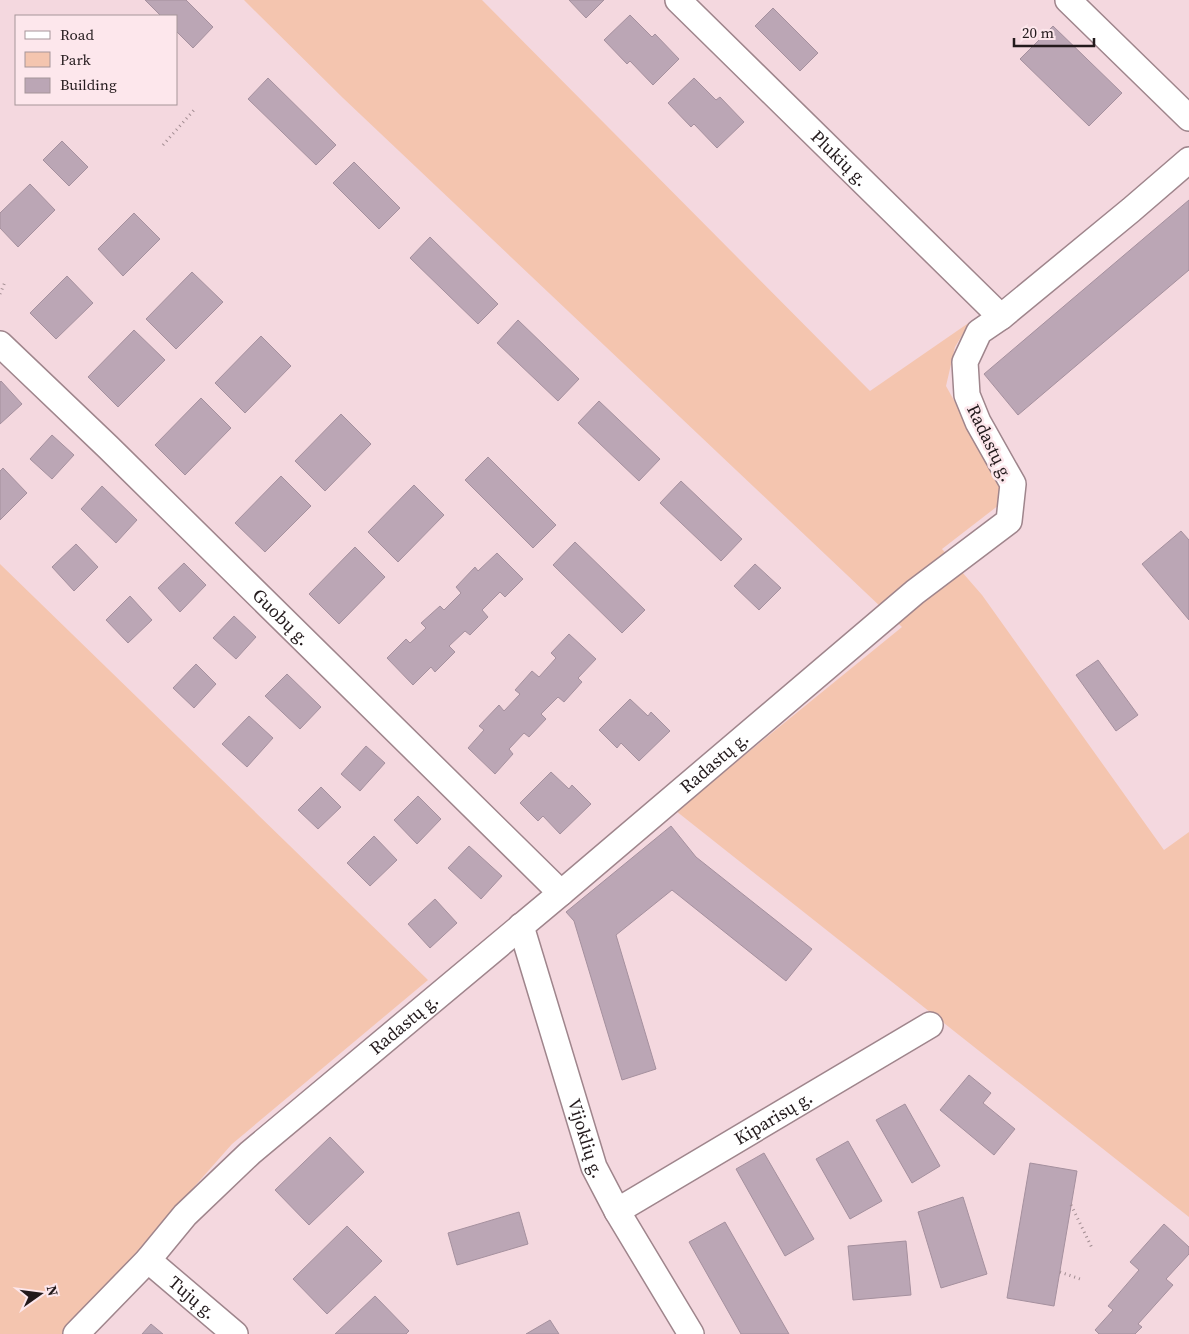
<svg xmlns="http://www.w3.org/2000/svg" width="1189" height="1334" viewBox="0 0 1189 1334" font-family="'Source Serif 4',serif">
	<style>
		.green { fill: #f4c5af }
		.building { fill: #bba6b5; stroke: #a5909e }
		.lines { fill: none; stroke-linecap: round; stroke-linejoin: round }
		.street-casing { stroke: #9f858c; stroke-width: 28 }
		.path { stroke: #a28d92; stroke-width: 3; stroke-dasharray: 1 4; stroke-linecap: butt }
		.street { stroke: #fff; stroke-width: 25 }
		.labels { text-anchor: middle; stroke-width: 5; stroke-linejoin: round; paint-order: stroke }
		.street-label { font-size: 18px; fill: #231a1c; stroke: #fde7ec }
	</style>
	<rect width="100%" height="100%" fill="#f4d8df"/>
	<g class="green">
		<polygon points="244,0 482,0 870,391 970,322 955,347 946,386 1008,498 942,549 982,595 1164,850 1189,832 1189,1217 676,811 902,627 343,98"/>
		<polygon points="0,564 428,980 232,1144 64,1334 0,1334"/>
	</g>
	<g class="building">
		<polygon points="145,0 186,0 213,27 193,48 176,31 176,16 161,16"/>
		<polygon points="569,0 604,0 586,18"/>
		<polygon points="773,8 818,53 800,71 755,26"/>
		<polygon points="630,15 652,37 655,34 679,59 653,85 630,61 627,64 604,40"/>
		<polygon points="1053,26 1122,93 1089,126 1020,59"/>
		<polygon points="268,78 336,145 316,165 248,99"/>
		<polygon points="694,78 716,100 720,97 744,122 717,148 694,124 691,127 668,103"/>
		<polygon points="62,141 88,167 69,186 43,160"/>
		<polygon points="354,162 400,208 379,229 333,183"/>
		<polygon points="30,184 55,210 18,247 0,228 0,213"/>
		<polygon points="1189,200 1189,270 1018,415 984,374"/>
		<polygon points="134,213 160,239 123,276 98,249"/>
		<polygon points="430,237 498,304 478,324 410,258"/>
		<polygon points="192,272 223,302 176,349 146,319"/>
		<polygon points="67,276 93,303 56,339 30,313"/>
		<polygon points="518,320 579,379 558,401 497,343"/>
		<polygon points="134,330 165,360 118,407 88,377"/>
		<polygon points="261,336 291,366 245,413 215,383"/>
		<polygon points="1,381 22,404 0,424 0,382"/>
		<polygon points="201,398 231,428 185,475 155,445"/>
		<polygon points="599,401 660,459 639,481 578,423"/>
		<polygon points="341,414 371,444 325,491 295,461"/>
		<polygon points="52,435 74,455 52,479 30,459"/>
		<polygon points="488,457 556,525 533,548 465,480"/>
		<polygon points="3,468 27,493 0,520 0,471"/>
		<polygon points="281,476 311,506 265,552 235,523"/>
		<polygon points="681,481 742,539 721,561 660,503"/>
		<polygon points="414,485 444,515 398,562 368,532"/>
		<polygon points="102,486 137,520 116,543 81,509"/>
		<polygon points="1181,531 1189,540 1189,620 1142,564"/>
		<polygon points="575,542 645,610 622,633 553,565"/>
		<polygon points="76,544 98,567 74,591 52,567"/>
		<polygon points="355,547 385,577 339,624 309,594"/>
		<polygon points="497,553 523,579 505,597 500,592 482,610 488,617 470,635 465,631 449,646 455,652 435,672 431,667 413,685 387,658 406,639 410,643 426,628 421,623 440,606 444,610 461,593 456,587 475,567 478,571"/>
		<polygon points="184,563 206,585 180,612 158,588"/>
		<polygon points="755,564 781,588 759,610 734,586"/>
		<polygon points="130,596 152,620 128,643 106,620"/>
		<polygon points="234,616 256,637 236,659 213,638"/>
		<polygon points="569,634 596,659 578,678 582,682 564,702 558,697 541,714 546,719 529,737 524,733 509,749 513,754 495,774 468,748 484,730 479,726 499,705 504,711 520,694 515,690 532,671 539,677 556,658 551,653"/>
		<polygon points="1098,660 1138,715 1116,731 1076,675"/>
		<polygon points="196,664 216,684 194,708 173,688"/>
		<polygon points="287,674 321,707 300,729 265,696"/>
		<polygon points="630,699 648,716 651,712 670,731 639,761 621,743 617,748 599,730"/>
		<polygon points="249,716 273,738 247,767 222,744"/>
		<polygon points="366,746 385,763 360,791 341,774"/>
		<polygon points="551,772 569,789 572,785 591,804 560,834 543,816 538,821 520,803"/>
		<polygon points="321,787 341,807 318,829 298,810"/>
		<polygon points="418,796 441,819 417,844 394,820"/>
		<polygon points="671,826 696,857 812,949 786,981 672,890 616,935 656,1069 622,1080 574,921 566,912"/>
		<polygon points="374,836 397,860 370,886 347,863"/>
		<polygon points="469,846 502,876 481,899 448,868"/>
		<polygon points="435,899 457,923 430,948 408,924"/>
		<polygon points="969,1075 991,1093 983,1103 1015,1129 994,1155 940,1110"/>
		<polygon points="905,1104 940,1166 912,1183 876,1120"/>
		<polygon points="330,1137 364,1172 309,1225 275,1190"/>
		<polygon points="848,1141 882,1201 850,1219 816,1159"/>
		<polygon points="764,1153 814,1239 785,1256 736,1169"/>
		<polygon points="1030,1163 1077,1171 1054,1306 1007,1298"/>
		<polygon points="963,1197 987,1274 941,1288 918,1212"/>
		<polygon points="519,1212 528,1244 457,1265 448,1233"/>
		<polygon points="725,1222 789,1334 741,1334 689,1242"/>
		<polygon points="1164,1224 1189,1247 1189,1254 1166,1279 1173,1285 1138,1324 1142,1327 1135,1334 1099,1334 1095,1330 1113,1310 1108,1306 1139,1270 1130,1262"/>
		<polygon points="347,1226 382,1261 327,1314 293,1279"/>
		<polygon points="906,1241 911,1295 853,1300 848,1246"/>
		<polygon points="375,1296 409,1331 406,1334 335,1334"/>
		<polygon points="550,1320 559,1334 526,1334"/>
		<polygon points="151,1324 163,1334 142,1334"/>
	</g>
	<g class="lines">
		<defs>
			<g id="street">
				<path id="s1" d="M678,0L1001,317"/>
				<polyline points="1068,0 1189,118"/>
				<path id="s2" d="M0,344L108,447L561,893"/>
				<path id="s3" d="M521,926L594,1167L617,1211L691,1334"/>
				<path id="s4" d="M617,1211L930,1025"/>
				<path id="s5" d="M148,1260L235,1334"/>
				<path id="s6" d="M76,1334L148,1260L185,1215L250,1153L561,893L915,592L1009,521L1013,484L978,422L967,395L965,362L979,332L1001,317L1131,210L1189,160"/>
			</g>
		</defs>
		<use href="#street" class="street-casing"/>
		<g class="path">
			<polyline points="163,145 195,109"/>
			<polyline points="0,294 5,282"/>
			<polyline points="1071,1205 1092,1248"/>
			<polyline points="1060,1272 1083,1280"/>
		</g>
		<use href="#street" class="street"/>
	</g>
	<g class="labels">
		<g class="street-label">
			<text dy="6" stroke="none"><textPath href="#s1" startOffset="226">Plukių g.</textPath></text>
			<text transform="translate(990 443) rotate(64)" y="6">Radastų g.</text>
			<text dy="6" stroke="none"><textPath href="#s2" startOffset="392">Guobų g.</textPath></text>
			<text dy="6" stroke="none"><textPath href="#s6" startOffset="858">Radastų g.</textPath></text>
			<text dy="6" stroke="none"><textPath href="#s6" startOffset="452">Radastų g.</textPath></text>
			<text dy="6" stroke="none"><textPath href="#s4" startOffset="182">Kiparisų g.</textPath></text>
			<text dy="6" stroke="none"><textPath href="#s3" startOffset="222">Vijoklių g.</textPath></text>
			<text dy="6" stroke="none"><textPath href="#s5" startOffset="58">Tujų g.</textPath></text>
		</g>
	</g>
	<rect x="15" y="15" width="162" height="90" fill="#fde7ec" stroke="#a69599"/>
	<rect x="25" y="31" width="25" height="8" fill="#ffffff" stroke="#a69599"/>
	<text x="60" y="40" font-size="15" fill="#231a1c">Road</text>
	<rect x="25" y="52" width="25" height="15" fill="#f4c5af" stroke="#a69599"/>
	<text x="60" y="65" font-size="15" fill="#231a1c">Park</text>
	<rect x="25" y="78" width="25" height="15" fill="#bba6b5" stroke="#a69599"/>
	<text x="60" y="90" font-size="15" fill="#231a1c">Building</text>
	<g transform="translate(40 1294) rotate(76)" stroke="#fde7ec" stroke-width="4" paint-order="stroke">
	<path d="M0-4L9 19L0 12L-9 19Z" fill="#231a1c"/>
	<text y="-8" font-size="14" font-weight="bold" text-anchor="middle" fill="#231a1c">N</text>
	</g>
	<path d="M1014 38v8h80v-8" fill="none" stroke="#231a1c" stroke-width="2.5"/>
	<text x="1022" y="38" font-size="15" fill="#231a1c" stroke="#fde7ec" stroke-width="4" paint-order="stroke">20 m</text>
</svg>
